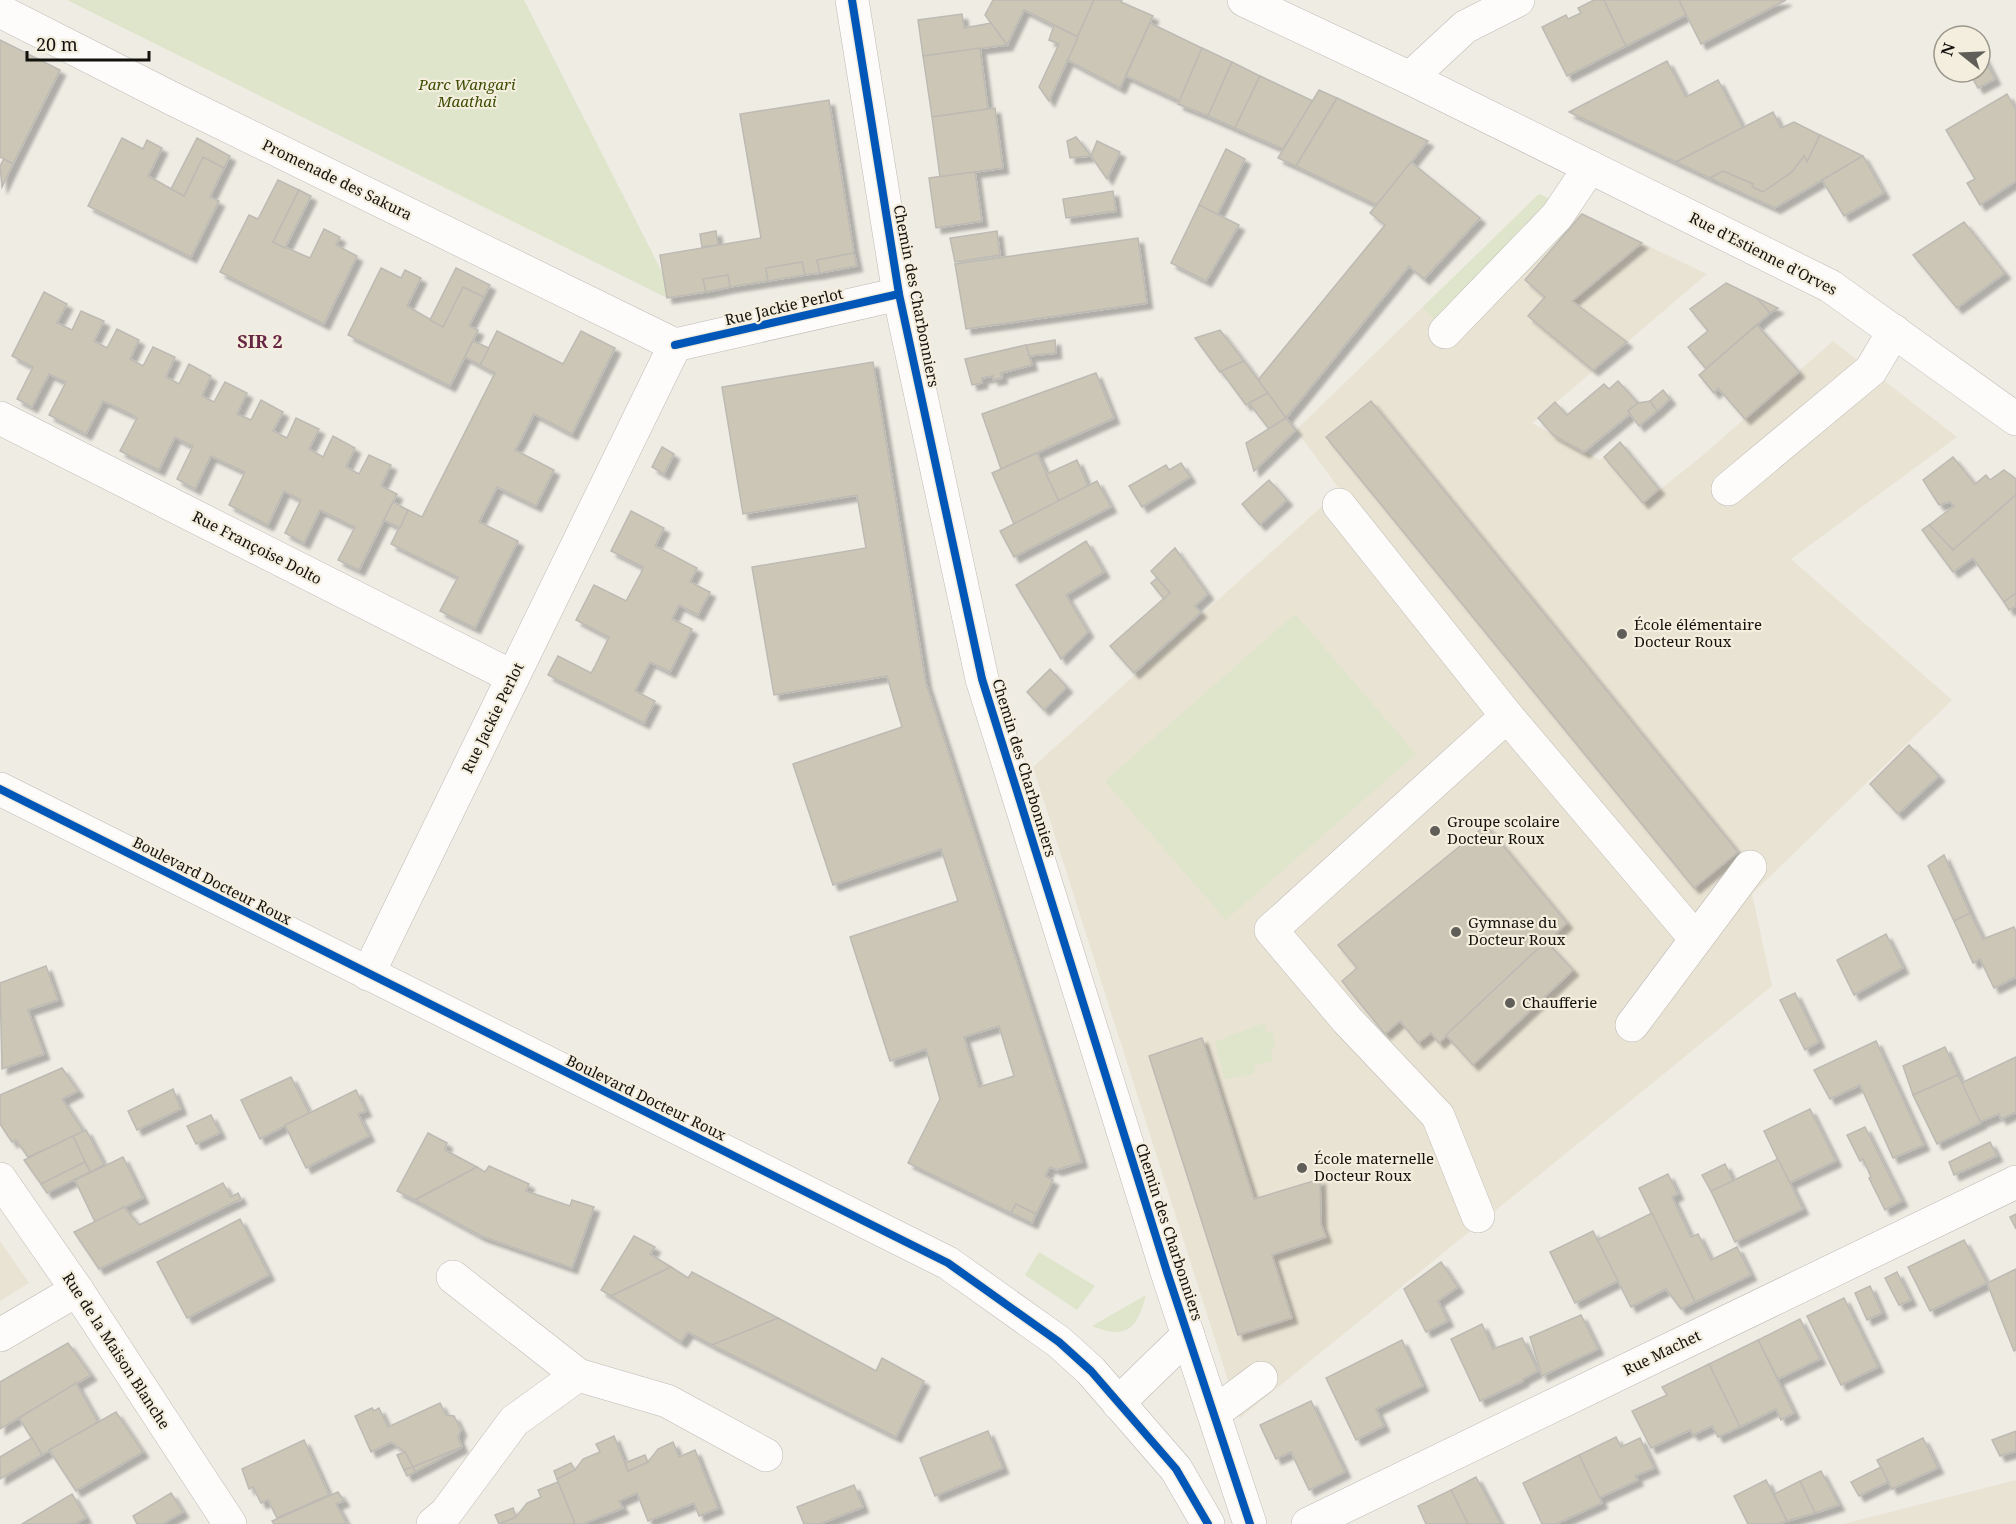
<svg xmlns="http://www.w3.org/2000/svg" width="2016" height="1524" viewBox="0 0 2016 1524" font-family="'Noto Serif',serif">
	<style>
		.built { fill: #e9e3d3 }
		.green { fill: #dee5ca }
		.building { fill: #ccc6b6; stroke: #bdbab4; stroke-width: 1.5; fill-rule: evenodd; filter: url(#shadow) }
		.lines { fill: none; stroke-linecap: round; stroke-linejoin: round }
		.minor-casing { stroke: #bdbab4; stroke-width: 34 }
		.minor { stroke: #fdfcfb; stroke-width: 33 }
		.cycleway-casing { stroke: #f4eedf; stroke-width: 11 }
		.cycleway { stroke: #0057b8; stroke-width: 8 }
		.poi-dot { fill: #605e58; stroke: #f4eedf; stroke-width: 2 }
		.labels { text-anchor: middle; stroke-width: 4.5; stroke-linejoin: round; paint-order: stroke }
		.park-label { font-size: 15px; font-style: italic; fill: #3c4d02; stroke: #f4eedf }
		.street-label { font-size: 15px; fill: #13110c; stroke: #f4eedf }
		.poi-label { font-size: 15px; fill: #13110c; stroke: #f4eedf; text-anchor: start }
		.quarter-label { font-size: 18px; font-weight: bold; fill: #672644; stroke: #f4eedf }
	</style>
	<defs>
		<filter id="shadow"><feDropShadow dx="5.5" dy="5.5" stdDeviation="1.5" flood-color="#0004"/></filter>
	</defs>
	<rect width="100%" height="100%" fill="#efece4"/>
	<g class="built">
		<polygon points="1539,194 1707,274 1532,423 1600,460 1604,457 1643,503 1702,456 1833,341 1957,437 1791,559 1952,700 1752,894 1772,986 1240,1418 1033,767 1340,490 1296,430"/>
		<polygon points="0,1241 29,1283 0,1301"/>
		<polygon points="2016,1480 2016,1524 1843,1524"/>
	</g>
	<g class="green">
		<polygon points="67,0 524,0 663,274 667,298"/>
		<polygon points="1539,194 1550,199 1439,325 1423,307"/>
		<polygon points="1295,614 1416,754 1226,920 1105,781"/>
		<polygon points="1264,1023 1267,1034 1272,1031 1275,1047 1271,1050 1272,1061 1255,1065 1253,1074 1224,1079 1215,1042"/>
		<polygon points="1039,1252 1095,1286 1077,1310 1025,1275"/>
		<path d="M1146,1295C1137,1329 1127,1340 1092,1326Z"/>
	</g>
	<g class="building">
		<polygon points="993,0 1094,0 1078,37 1024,10 1007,45 985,15"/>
		<polygon points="1094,0 1122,0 1121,2 1153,16 1120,88 1067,60"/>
		<polygon points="1594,0 1604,0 1626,46 1567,76 1542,27 1566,15 1568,19 1581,13 1578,8"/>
		<polygon points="1604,0 1679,0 1686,15 1626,46"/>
		<polygon points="1679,0 1786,0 1701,44"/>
		<polygon points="962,14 964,28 991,23 1007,45 923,56 918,20"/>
		<polygon points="1150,23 1202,48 1180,101 1126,76"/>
		<polygon points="1054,25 1078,37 1049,101 1039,87 1059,44 1049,40"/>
		<polygon points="0,40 60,70 13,164 0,157"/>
		<polygon points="980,48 988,109 932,117 923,56"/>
		<polygon points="1202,48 1232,62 1208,116 1178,104"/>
		<polygon points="1980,50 1995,79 1978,88 1969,72 1980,72"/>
		<polygon points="1667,61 1686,97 1718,80 1743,128 1676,162 1569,112"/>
		<polygon points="1232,62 1260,76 1235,128 1208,116"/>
		<polygon points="1260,76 1313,101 1283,149 1235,128"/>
		<polygon points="1319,90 1337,98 1296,166 1278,158"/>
		<polygon points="2007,94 2016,110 2016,181 1980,205 1967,183 1975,179 1946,130"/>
		<polygon points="1337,98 1428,141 1377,205 1296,166"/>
		<polygon points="829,100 854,253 817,260 820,273 805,275 802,262 766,268 768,281 730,287 728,275 703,279 706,292 667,298 660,255 761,238 740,114"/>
		<polygon points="995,108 1003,168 940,177 932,117"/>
		<polygon points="1773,112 1781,128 1794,122 1820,135 1807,162 1804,156 1792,172 1763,192 1752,187 1753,184 1723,171 1710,178 1676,162"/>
		<polygon points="1820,135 1863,156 1775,208 1710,178 1723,171 1753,184 1752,187 1763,192 1792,172 1804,156 1807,162"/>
		<polygon points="1076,137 1091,156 1070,158 1067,141"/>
		<polygon points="122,138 143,149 147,140 162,148 148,176 184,196 203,157 224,168 210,197 219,201 191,257 88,206"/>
		<polygon points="197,138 230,156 224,168 203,157 184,196 171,189"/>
		<polygon points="1097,141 1120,152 1107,179 1091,156"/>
		<polygon points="1226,149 1245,159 1217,215 1199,205"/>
		<polygon points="1863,156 1884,193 1844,216 1822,180"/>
		<polygon points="4,159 13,164 2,187 0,166"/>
		<polygon points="1411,162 1480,218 1424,279 1409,266 1286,418 1258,380 1385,225 1370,213"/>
		<polygon points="975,172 982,221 936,228 929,178"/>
		<polygon points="278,180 299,190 273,242 310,258 324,229 340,237 336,245 357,256 324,324 220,272 249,215 258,219"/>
		<polygon points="299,190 311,196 285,248 273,242"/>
		<polygon points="1113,191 1116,211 1066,218 1063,199"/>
		<polygon points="1199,205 1239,225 1206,281 1171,263"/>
		<polygon points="1582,214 1642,243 1572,301 1627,342 1593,370 1528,316 1545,297 1525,280"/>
		<polygon points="1964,222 2005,273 1957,308 1913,255"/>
		<polygon points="716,231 718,245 702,247 700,234"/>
		<polygon points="997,231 1000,255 955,262 950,238"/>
		<polygon points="1138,238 1147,303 966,329 955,264"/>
		<polygon points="854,253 857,266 820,273 817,260"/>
		<polygon points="802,262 805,275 768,281 766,268"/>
		<polygon points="381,268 401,278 405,270 421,278 407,306 443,327 463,287 484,297 469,326 478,330 450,386 348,335"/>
		<polygon points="456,268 490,285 484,297 463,287 443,327 430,320"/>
		<polygon points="728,275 730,287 706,292 703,279"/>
		<polygon points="1726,283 1757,298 1770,313 1706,369 1688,347 1708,331 1690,309"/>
		<polygon points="44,292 67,304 57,323 72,330 81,311 104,321 94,341 107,348 117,329 139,340 130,359 143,366 153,347 175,357 166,377 179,384 189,364 211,376 202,396 214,402 225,382 247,393 237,414 251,420 261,400 283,412 273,431 287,438 296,418 319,429 309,449 323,457 333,436 355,448 346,467 359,474 369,455 391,465 381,486 397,494 359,570 338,560 355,527 320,510 304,543 285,533 301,500 284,491 268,525 229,505 245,472 211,456 195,489 177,479 193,446 188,444 175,437 159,470 120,451 137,418 131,414 103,401 86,434 49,415 66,382 49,374 32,407 17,399 33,367 12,356"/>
		<polygon points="1757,298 1778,308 1770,313"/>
		<polygon points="1757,325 1799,372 1745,419 1718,388 1714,393 1699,375"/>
		<polygon points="1220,330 1244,361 1220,372 1195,338"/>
		<polygon points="497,331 563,364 581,331 615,348 572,434 534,414 520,442 515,450 554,470 536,506 497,487 492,497 479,522 518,541 475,628 440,611 458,577 391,544 408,510 422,517 495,373 480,365"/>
		<polygon points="1055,340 1056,353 1029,356 1026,345"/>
		<polygon points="473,341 489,348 480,365 465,357"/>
		<polygon points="1026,345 1032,365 1001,373 1002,378 993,380 993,376 982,378 982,383 972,385 965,359"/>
		<polygon points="1244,361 1268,393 1246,405 1221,371"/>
		<path d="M873,362L926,683L1082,1162L1057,1170L1050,1167L1045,1176L1053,1180L1036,1214L1016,1204L1011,1213L908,1163L940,1099L926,1049L890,1061L850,937L958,901L941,849L833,885L793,764L902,727L887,676L774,695L752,567L866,548L857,495L743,514L722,387ZM999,1026L1014,1076L979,1087L964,1037Z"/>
		<polygon points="1096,373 1114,418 1001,469 982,414"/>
		<polygon points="1618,381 1638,403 1628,411 1630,414 1584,452 1553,435 1538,418 1555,402 1567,415 1604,384 1609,389"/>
		<polygon points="1663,390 1670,399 1657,411 1650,401"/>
		<polygon points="1268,393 1286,418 1269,429 1249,403"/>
		<polygon points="1371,401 1738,852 1694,888 1326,437"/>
		<polygon points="1650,401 1657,411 1639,426 1628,411 1638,403"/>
		<polygon points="1286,418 1296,430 1254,471 1246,443"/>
		<polygon points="1620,442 1659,489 1643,503 1604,457"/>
		<polygon points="662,447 674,454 664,474 652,467"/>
		<polygon points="1037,453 1059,501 1014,524 992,473"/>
		<polygon points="1953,457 1975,484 1986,475 1990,480 2004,470 2016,479 2016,495 1953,550 1929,525 1954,506 1950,502 1939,505 1923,480"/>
		<polygon points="1077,460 1088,486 1059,501 1046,474"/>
		<polygon points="1181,463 1190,477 1142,507 1129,486 1166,465 1169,470"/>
		<polygon points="1269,480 1287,500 1260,525 1242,504"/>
		<polygon points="1097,481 1111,507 1014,557 1000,531"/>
		<polygon points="2016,495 2016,593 2004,602 1973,558 1953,572 1922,530 1929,525 1953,550"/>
		<polygon points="393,502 408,510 400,528 384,520"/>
		<polygon points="631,511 664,528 655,546 697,568 690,582 710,592 698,615 679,605 672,619 692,629 670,672 650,662 635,691 655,701 644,723 548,675 558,656 591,673 595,666 609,637 576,620 594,585 626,601 641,573 643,567 611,551"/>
		<polygon points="1086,541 1104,572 1066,595 1088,632 1061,659 1016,585"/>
		<polygon points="1175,548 1208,594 1195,606 1201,612 1134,673 1110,646 1170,593 1151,571"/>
		<polygon points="1157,578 1170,593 1164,599 1151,583"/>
		<polygon points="2016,593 2016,606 2009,610 2004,602"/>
		<polygon points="1050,669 1067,687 1044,710 1027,692"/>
		<polygon points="1909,745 1939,776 1898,814 1870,784"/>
		<polygon points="1486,825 1567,923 1439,1043 1431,1033 1418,1043 1400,1021 1385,1034 1342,981 1357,968 1338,945"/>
		<polygon points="1944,855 1970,913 1954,921 1928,866"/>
		<polygon points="1970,913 1983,939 2014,927 2016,932 2016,977 1994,988 1980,959 1973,963 1954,921"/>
		<polygon points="1886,934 1903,968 1854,995 1837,960"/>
		<polygon points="1546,941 1573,970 1473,1065 1446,1035"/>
		<polygon points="46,966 58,1000 28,1010 44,1054 2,1069 0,983"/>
		<polygon points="1795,993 1819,1042 1805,1050 1780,1000"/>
		<polygon points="1202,1038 1254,1199 1320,1179 1321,1224 1326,1237 1272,1255 1292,1318 1238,1335 1149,1056"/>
		<polygon points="1876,1041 1924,1145 1893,1158 1860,1085 1830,1099 1814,1070"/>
		<polygon points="1945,1047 1958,1075 1913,1095 1903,1066"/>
		<polygon points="2016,1057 2016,1112 2001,1119 1999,1114 1980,1122 1961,1083"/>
		<polygon points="62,1068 78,1091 62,1099 84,1132 28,1157 16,1140 12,1142 0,1124 0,1095"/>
		<polygon points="1958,1075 1981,1123 1937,1144 1913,1095"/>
		<polygon points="291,1077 309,1113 260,1139 241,1100"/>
		<polygon points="173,1089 181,1109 137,1130 128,1111"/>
		<polygon points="356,1090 366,1111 358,1114 369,1136 306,1168 285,1125"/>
		<polygon points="1810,1109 1836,1161 1789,1183 1764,1131"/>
		<polygon points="211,1115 220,1133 196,1144 187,1126"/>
		<polygon points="1865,1127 1902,1201 1885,1210 1869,1178 1871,1177 1863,1159 1860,1161 1847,1135"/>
		<polygon points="86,1130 104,1165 90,1172 73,1136"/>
		<polygon points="428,1133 447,1143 445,1150 477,1167 415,1200 397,1191"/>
		<polygon points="73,1136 85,1162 41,1184 24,1160"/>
		<polygon points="1990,1142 1997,1156 1954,1175 1949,1162"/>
		<polygon points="123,1157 143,1198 95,1222 75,1180"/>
		<polygon points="1778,1159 1803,1209 1735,1242 1711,1191"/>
		<polygon points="85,1162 90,1172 47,1193 41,1184"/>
		<polygon points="1725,1164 1733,1181 1711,1191 1702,1175"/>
		<polygon points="489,1166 529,1184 526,1191 570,1206 572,1200 594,1207 572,1268 481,1236 415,1200 477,1167 485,1172"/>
		<polygon points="1668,1174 1678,1194 1672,1197 1691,1237 1698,1234 1711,1260 1737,1247 1751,1275 1695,1302 1639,1188"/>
		<polygon points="223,1183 231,1197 238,1193 241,1199 99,1269 74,1232 124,1207 139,1225"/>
		<polygon points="1016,1204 1036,1214 1032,1223 1011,1213"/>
		<polygon points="1652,1213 1695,1302 1681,1309 1666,1289 1631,1307 1597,1240"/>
		<polygon points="2016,1214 2016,1229 2010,1217"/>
		<polygon points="240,1219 269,1275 187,1318 157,1262"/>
		<polygon points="1593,1231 1618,1281 1575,1303 1550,1252"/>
		<polygon points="634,1236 655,1247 650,1254 671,1267 611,1296 601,1290"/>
		<polygon points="1964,1240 1987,1283 1930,1311 1908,1267"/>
		<polygon points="1441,1262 1458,1287 1438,1301 1448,1321 1426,1332 1404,1289"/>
		<polygon points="671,1267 688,1278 692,1272 778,1318 712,1345 688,1332 681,1342 611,1296"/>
		<polygon points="2016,1269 2016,1350 2014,1351 1987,1283"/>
		<polygon points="1897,1272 1911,1300 1899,1305 1885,1278"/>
		<polygon points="1870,1286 1882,1313 1867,1320 1855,1293"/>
		<polygon points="1844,1298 1878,1367 1841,1385 1807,1316"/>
		<polygon points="1581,1315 1598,1349 1542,1376 1530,1337"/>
		<polygon points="778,1318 876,1371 882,1358 924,1381 896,1437 712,1345"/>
		<polygon points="1800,1319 1820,1359 1778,1379 1758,1340"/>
		<polygon points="1482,1324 1493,1349 1522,1338 1538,1371 1523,1379 1523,1381 1480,1401 1451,1339"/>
		<polygon points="1402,1340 1423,1386 1376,1409 1384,1426 1356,1440 1326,1378"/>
		<polygon points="1758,1340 1794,1413 1781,1420 1776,1409 1740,1427 1709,1364"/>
		<polygon points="68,1343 91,1375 0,1429 0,1382"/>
		<polygon points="1709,1364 1740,1427 1718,1437 1712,1426 1693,1435 1690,1430 1651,1448 1632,1411 1667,1395 1662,1387"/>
		<polygon points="76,1383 98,1422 42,1455 19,1418"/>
		<polygon points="1311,1401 1345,1472 1309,1490 1291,1452 1276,1459 1260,1425"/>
		<polygon points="440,1403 446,1415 454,1416 461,1430 458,1437 462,1447 413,1467 405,1452 391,1442 371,1452 355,1416 372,1408 374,1411 379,1408 388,1427"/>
		<polygon points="116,1412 143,1452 76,1491 49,1450"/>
		<polygon points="988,1431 1003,1468 935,1496 920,1458"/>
		<polygon points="2016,1431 2016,1451 2000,1456 1992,1440"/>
		<polygon points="614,1436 628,1471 648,1462 658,1449 673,1442 679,1457 695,1450 718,1508 699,1516 694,1503 648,1521 637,1493 619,1501 623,1508 583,1524 575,1524 557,1479 575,1470 583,1459 600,1452 596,1444"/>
		<polygon points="1616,1437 1621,1447 1640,1438 1654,1468 1635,1476 1638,1480 1599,1498 1579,1455"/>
		<polygon points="32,1438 42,1455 0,1479 0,1457"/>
		<polygon points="1923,1438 1938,1468 1892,1489 1877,1460"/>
		<polygon points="304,1440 329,1495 277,1518 268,1500 261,1503 253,1487 249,1489 242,1469"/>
		<polygon points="462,1447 415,1472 413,1467"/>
		<polygon points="405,1452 413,1467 404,1470 397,1455"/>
		<polygon points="645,1455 648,1462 628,1471 625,1463"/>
		<polygon points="1579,1455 1602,1503 1556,1524 1542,1524 1523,1483"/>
		<polygon points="571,1463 575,1470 557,1479 554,1471"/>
		<polygon points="413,1467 415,1472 407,1476 404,1470"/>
		<polygon points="1881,1467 1888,1482 1859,1496 1851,1482"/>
		<polygon points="1821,1471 1839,1505 1815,1513 1800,1481"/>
		<polygon points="1476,1477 1501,1524 1468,1524 1451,1490"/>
		<polygon points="1766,1480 1787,1521 1778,1524 1748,1524 1734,1496"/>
		<polygon points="1800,1481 1815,1513 1787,1521 1774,1494"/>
		<polygon points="558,1482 575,1524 499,1524 516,1517 527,1503 541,1497 538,1490"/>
		<polygon points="854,1485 863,1507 820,1524 804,1524 797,1507"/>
		<polygon points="1451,1490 1468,1524 1426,1524 1418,1506"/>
		<polygon points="338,1492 344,1501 336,1504 347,1524 274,1524 272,1521"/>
		<polygon points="171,1493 183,1512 163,1524 137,1524 133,1516"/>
		<polygon points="72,1494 86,1518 75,1524 22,1524"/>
		<polygon points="513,1508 516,1517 499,1524 495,1515"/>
	</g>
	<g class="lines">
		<defs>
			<g id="minor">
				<polyline points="852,0 899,294 982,679 1167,1272 1250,1524"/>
				<polyline points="1244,0 1410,78 1830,286 2016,419"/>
				<polyline points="0,11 171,98 675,345"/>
				<polyline points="1410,78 1465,27 1518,0"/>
				<polyline points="1445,332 1557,216 1590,167"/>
				<polyline points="675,345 899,294"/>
				<polyline points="0,418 513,677"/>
				<polyline points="1728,489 1871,370 1894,331"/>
				<polyline points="1339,505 1507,716 1696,939"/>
				<polyline points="0,789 948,1263 1059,1342 1091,1371 1176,1469 1208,1524"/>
				<polyline points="368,974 675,345"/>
				<polyline points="1632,1025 1750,867"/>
				<polyline points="0,1179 77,1290 230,1524"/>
				<polyline points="1478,1216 1438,1116 1347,1020 1271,930 1507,716"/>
				<polyline points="453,1277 578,1375"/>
				<polyline points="0,1335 77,1290"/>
				<polyline points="1118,1403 1188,1335"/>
				<polyline points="1214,1413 1261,1378"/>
				<polyline points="433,1524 446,1513 514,1421 578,1375 667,1401 766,1455"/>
				<polyline points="1308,1524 2016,1182"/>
			</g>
		</defs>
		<use href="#minor" class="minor-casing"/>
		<use href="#minor" class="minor"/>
		<defs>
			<g id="cycleway">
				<polyline points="852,0 899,294 982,679 1167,1272 1250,1524"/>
				<polyline points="675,345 899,294"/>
				<polyline points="0,789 948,1263 1059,1342 1091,1371 1176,1469 1208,1524"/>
			</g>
		</defs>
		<use href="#cycleway" class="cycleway-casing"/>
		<use href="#cycleway" class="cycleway"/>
	</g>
	<g class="poi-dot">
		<circle cx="1622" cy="634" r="6"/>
		<circle cx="1435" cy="831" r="6"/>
		<circle cx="1456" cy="932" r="6"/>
		<circle cx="1510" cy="1003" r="6"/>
		<circle cx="1302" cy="1168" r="6"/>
	</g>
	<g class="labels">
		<g class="park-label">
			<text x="467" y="90">Parc Wangari<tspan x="467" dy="17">Maathai</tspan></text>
		</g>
		<g class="street-label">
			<text transform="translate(337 180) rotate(26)" y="5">Promenade des Sakura</text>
			<text transform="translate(1763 254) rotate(27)" y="5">Rue d'Estienne d'Orves</text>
			<text transform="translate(916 296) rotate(79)" y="5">Chemin des Charbonniers</text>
			<text transform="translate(784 307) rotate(-13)" y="5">Rue Jackie Perlot</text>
			<text transform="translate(257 548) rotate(27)" y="5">Rue Françoise Dolto</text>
			<text transform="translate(493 718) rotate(-64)" y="5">Rue Jackie Perlot</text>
			<text transform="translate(1024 768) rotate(73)" y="5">Chemin des Charbonniers</text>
			<text transform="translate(212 881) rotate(27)" y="5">Boulevard Docteur Roux</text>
			<text transform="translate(646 1098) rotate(26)" y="5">Boulevard Docteur Roux</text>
			<text transform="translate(1169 1232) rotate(72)" y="5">Chemin des Charbonniers</text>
			<text transform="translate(116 1351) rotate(57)" y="5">Rue de la Maison Blanche</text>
			<text transform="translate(1662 1353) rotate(-26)" y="5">Rue Machet</text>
		</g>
		<g class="poi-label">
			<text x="1634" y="630">École élémentaire<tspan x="1634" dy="17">Docteur Roux</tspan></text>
			<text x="1447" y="827">Groupe scolaire<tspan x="1447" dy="17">Docteur Roux</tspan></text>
			<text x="1468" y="928">Gymnase du<tspan x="1468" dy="17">Docteur Roux</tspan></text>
			<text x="1522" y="1008">Chaufferie</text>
			<text x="1314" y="1164">École maternelle<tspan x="1314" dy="17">Docteur Roux</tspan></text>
		</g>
		<g class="quarter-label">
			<text x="260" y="348">SIR 2</text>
		</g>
	</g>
	<g transform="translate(1962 54) rotate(288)"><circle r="28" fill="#f4eedf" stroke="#9a968b" stroke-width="1.5"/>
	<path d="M0-4.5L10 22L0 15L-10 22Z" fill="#605e58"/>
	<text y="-9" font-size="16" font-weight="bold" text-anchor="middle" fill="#13110c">N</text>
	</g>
	<path d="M27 51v9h122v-9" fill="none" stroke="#13110c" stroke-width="3"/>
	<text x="36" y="51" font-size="18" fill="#13110c" stroke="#f4eedf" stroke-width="4.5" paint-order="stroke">20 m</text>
</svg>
